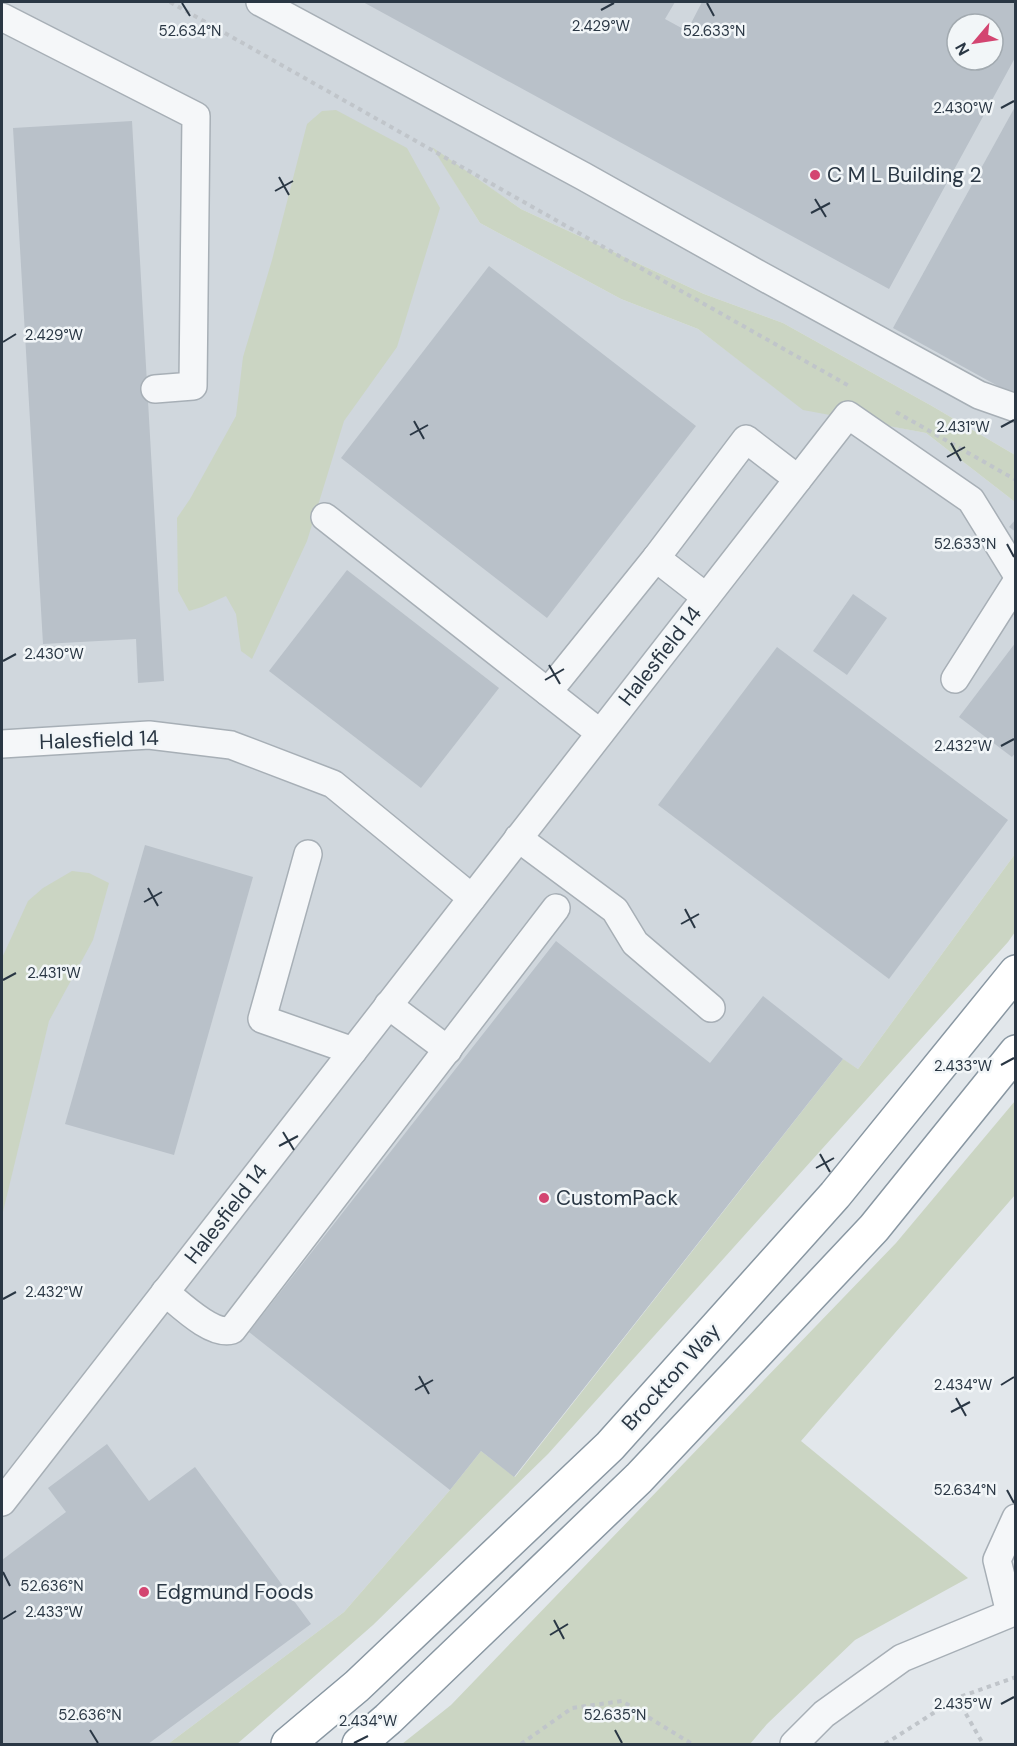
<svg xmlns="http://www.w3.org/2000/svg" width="1017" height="1746" viewBox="0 0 1017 1746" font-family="'DM Sans',sans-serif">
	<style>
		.built { fill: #d0d7dd; fill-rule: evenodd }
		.green { fill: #cbd5c3 }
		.building { fill: #b9c1c9; fill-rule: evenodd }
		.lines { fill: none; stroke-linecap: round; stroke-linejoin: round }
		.minor-casing { stroke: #a7afb6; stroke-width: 30 }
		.highway-casing { stroke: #8997a2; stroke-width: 36 }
		.path { stroke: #c0c5ca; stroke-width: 4; stroke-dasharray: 4.5 4.5; stroke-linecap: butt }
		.minor { stroke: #f5f7f9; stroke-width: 27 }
		.highway { stroke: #fff; stroke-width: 33 }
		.ticks { fill: none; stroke: #2a3744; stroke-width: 2 }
		.poi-dot { fill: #d34571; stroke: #f2f6f8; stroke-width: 2 }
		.labels { text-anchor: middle; stroke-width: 5; stroke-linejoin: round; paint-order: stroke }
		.poi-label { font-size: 21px; fill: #2a3744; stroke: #f2f6f8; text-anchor: start }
		.street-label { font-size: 21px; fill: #2a3744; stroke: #f2f6f8 }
		.ticks-label { font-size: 15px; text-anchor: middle; fill: #2a3744; stroke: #f2f6f8; stroke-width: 5; stroke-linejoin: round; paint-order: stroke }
	</style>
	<rect width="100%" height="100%" fill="#e2e7eb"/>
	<path class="built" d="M2,2H1015V455L932,406L783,323L704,294L521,209L434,149L480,223L621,299L698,329L803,409L926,433L1015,502V854L858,1069L842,1059L514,1477L481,1451L450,1490L344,1612L168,1744H2ZM957,24H993V60H957Z"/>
	<g class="green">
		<polygon points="336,110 407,148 440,208 397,347 344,421 307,541 252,659 241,651 236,614 226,596 202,607 189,611 178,591 177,518 190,499 236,416 243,357 272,260 307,124 322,111"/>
		<polygon points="432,147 521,209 704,294 783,323 932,406 1015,455 1015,502 926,433 803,410 698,329 621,299 480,223"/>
		<polygon points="1015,854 1015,932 1008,942 548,1454 373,1625 237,1744 168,1744 344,1612 450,1490 481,1451 515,1477 843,1059 858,1069"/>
		<polygon points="72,871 89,873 109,883 93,940 49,1021 2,1216 2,958 28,901 43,888"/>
		<polygon points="1015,1101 1015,1195 801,1441 968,1578 855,1640 767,1724 750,1744 402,1744 451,1705 896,1243"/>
	</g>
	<g class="building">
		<path d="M363,2H675L665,19L687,31L702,2H1016V56L889,289ZM957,24H993V60H957Z"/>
		<polygon points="1016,105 1016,396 893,328"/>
		<polygon points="132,121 164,681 138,683 136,639 43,644 13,128"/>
		<polygon points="489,266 696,426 547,618 341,458"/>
		<polygon points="1016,519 1016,532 1009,527"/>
		<polygon points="347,570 499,688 421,788 269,671"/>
		<polygon points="853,594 887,618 847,675 813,651"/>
		<polygon points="1016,642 1016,752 1012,757 959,717"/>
		<polygon points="777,647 1008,820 889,979 658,805"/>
		<polygon points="145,845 253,877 174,1155 65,1124"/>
		<polygon points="556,941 710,1063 763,996 843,1059 514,1477 481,1451 450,1490 249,1332"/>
		<polygon points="107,1444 149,1501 195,1467 311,1624 148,1744 2,1744 2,1560 66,1512 48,1488"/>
	</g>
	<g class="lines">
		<defs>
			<g id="minor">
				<polyline points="260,2 583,176 758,274 979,395 1016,408"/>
				<polyline points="2,17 196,116 193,386 155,389"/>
				<polyline points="325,517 600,733"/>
				<polyline points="656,558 746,439 798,479"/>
				<polyline points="955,679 1016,583"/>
				<polyline points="548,692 656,558 706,597"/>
				<polyline points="2,744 149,735 231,745 333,784 472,898"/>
				<polyline points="518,838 615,910 635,943 711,1008"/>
				<polyline points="308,854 262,1019 353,1051"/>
				<polyline points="388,1005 448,1050"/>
				<path d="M165,1292C181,1305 212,1336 232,1330L556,908"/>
				<polyline points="2,1502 848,415 971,500 1016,573"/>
				<polyline points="1010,1613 997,1560 1016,1518"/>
				<polyline points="794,1744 824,1714 902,1658 1016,1611"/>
			</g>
			<g id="highway">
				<polyline points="288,1744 357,1686 610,1446 835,1195 1016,972"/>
				<polyline points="359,1744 388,1719 639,1478 874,1228 1016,1052"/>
			</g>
		</defs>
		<use href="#minor" class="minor-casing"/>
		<use href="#highway" class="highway-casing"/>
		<g class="path">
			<polyline points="170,2 851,387"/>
			<polyline points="896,412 1016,480"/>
			<polyline points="957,1698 983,1744"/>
			<polyline points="521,1744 572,1708 622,1701 692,1744"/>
			<polyline points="885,1744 957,1698 1016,1677"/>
		</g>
		<use href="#minor" class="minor"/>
		<use href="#highway" class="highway"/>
	</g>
	<path class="ticks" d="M182,3L190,16M707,3L714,16M601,10L614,3M1001,108L1014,101M279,177L289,195M275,191L293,181M815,199L826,217M811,213L830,203M3,342L16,334M414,421L424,439M1001,427L1014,420M410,435L428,425M951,443L961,461M947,457L965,447M1007,544L1014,557M3,661L16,654M549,665L560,684M545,680L564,669M1001,746L1014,739M148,888L158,906M144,902L162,892M685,909L695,928M681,924L699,914M3,980L16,973M1001,1065L1014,1058M283,1132L294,1150M279,1146L298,1136M820,1154L830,1172M816,1168L834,1158M3,1299L16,1292M419,1376L429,1394M1001,1385L1014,1377M415,1390L433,1380M956,1398L966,1416M951,1412L970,1402M1007,1490L1014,1503M3,1572L10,1586M3,1619L16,1611M554,1620L564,1639M550,1635L568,1624M1001,1704L1014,1697M90,1730L98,1743M615,1730L622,1743M354,1743L368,1736"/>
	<g class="poi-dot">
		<circle cx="815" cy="175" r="6"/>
		<circle cx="544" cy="1198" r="6"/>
		<circle cx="144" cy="1592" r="6"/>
	</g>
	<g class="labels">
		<g class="poi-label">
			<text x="827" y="182">C M L Building 2</text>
			<text x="556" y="1205">CustomPack</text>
			<text x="156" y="1599">Edgmund Foods</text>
		</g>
		<g class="street-label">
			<text transform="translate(660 656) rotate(-52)" y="7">Halesfield 14</text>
			<text transform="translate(99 740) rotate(-2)" y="7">Halesfield 14</text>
			<text transform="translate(226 1214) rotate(-52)" y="7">Halesfield 14</text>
			<text transform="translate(671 1377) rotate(-48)" y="7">Brockton Way</text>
		</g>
	</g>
	<g class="ticks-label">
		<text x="601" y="31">2.429°W</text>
		<text x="190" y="36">52.634°N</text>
		<text x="714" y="36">52.633°N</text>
		<text x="963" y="113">2.430°W</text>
		<text x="54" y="340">2.429°W</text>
		<text x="963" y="432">2.431°W</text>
		<text x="965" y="549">52.633°N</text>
		<text x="54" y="659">2.430°W</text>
		<text x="963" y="751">2.432°W</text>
		<text x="54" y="978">2.431°W</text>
		<text x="963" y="1071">2.433°W</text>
		<text x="54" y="1297">2.432°W</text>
		<text x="963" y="1390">2.434°W</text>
		<text x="965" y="1495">52.634°N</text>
		<text x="52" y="1591">52.636°N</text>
		<text x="54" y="1617">2.433°W</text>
		<text x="963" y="1709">2.435°W</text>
		<text x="90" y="1720">52.636°N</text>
		<text x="615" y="1720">52.635°N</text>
		<text x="368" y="1726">2.434°W</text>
	</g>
	<rect width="1017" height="1746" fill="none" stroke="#2a3744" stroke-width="6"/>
	<g transform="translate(975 42) rotate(241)"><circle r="28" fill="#f2f6f8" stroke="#a2aab0" stroke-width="1.5"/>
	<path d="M0-4.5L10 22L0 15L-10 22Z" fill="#d34571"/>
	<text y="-9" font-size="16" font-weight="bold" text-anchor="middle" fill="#2a3744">N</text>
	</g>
</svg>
